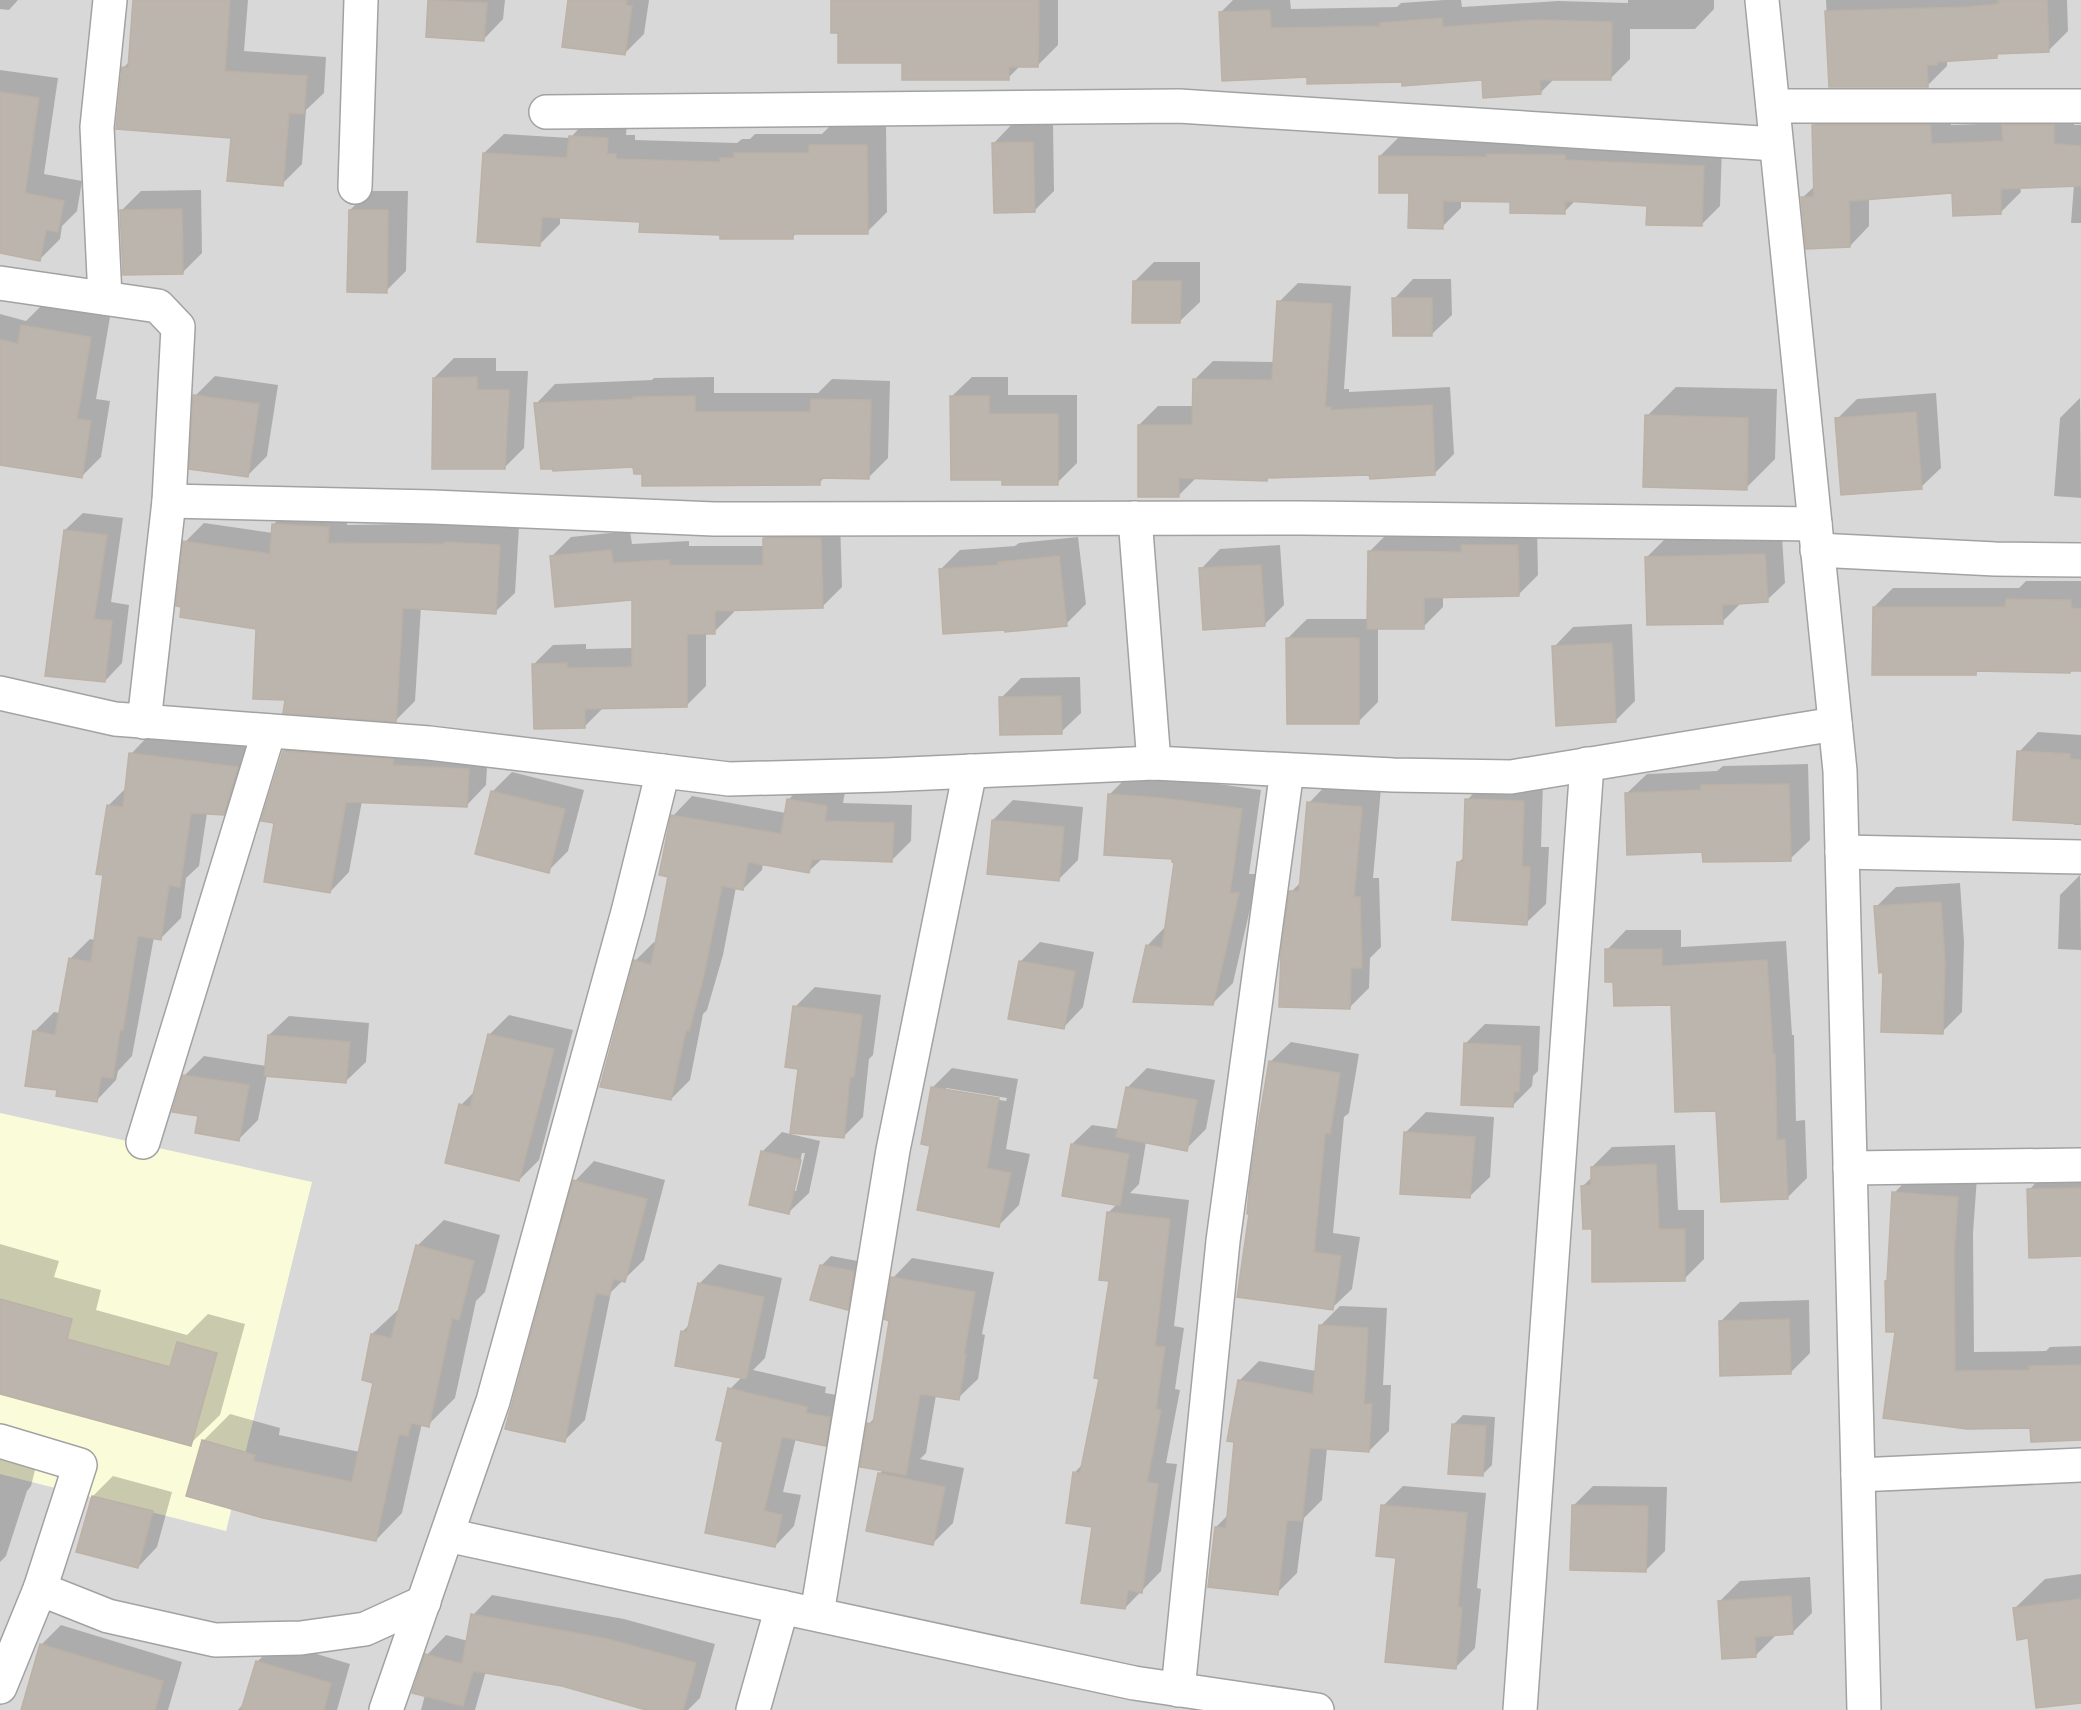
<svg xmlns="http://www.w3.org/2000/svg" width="2081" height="1710" viewBox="0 0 2081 1710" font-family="Helvetica,sans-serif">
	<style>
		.residential { fill: #d9d8d8 }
		.education { fill: #fafcd9 }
		.shadow { fill: #0003; fill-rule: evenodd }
		.building { fill: #bcb5ae; stroke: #bcb1a4; stroke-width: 1.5 }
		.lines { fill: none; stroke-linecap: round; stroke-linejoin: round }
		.minor-casing { stroke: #a2a2a2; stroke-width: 36 }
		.minor { stroke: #fff; stroke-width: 33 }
	</style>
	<rect width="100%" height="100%" fill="#ece9e1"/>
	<rect class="residential" x="0" y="0" width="2081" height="1710"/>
	<polygon class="education" points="0,1113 312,1182 226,1531 0,1474"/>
	<g class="shadow">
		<polygon points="0,0 18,0 9,10 0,9"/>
		<polygon points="135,0 248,0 244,51 326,57 324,93 306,110 302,164 282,184 232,137 123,68 130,61"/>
		<polygon points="429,0 505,0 503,19 484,39 427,36"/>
		<polygon points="570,0 649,0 644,34 624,54"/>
		<polygon points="833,0 1058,0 1058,45 1038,65 1021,65 1008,78 903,62 840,32"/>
		<polygon points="1233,0 1290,0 1291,9 1397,7 1401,3 1444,0 1461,0 1462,7 1558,1 1628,3 1628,0 1714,0 1714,9 1695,29 1630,29 1630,59 1610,79 1555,78 1540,93 1483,78 1403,81 1309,75 1220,13"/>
		<polygon points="1826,0 2067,0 2068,31 2048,51 2000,52 1996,56 1947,60 1947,66 1927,86 1830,86"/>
		<polygon points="0,70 58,78 44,174 82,181 77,211 62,226 60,239 40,259 0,252"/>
		<polygon points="1834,106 1950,106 1951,125 2006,123 2023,106 2073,106 2074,125 2081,125 2081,223 2071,223 2074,185 2020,187 2021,192 2001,212 1954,191 1869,198 1869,226 1850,246 1802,198 1816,185 1814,125"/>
		<polygon points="590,117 627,119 626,135 635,135 635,140 737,143 742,139 750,139 755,134 822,134 830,126 886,126 887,212 867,232 797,233 792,237 722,233 641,221 560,217 560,224 540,244 484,153 504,134 570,138"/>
		<polygon points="1053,122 1054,191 1034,211 994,143 1013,123"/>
		<polygon points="1399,137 1503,139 1722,148 1720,206 1701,225 1648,204 1576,200 1564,212 1511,200 1461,200 1461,208 1442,227 1380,156"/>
		<polygon points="201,190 202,253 182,273 121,211 141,191"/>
		<polygon points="370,191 408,191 406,271 386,291 350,210"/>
		<polygon points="1154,262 1200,262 1200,302 1180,321 1134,282"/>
		<polygon points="1413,279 1451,279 1452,315 1432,334 1394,299"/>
		<polygon points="1298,283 1351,286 1344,389 1349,389 1349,392 1450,387 1454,454 1435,473 1270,476 1266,480 1197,477 1179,495 1139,425 1158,406 1194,406 1194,380 1213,361 1275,362 1279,302"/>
		<polygon points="42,305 110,317 96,399 110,401 101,457 81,477 0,427 0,314 26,321"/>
		<polygon points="454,358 496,358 496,371 528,371 524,448 504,468 434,378"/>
		<polygon points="215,376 278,385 267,456 247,476 195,396"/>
		<polygon points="714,377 714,393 818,393 832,379 890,381 888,458 869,477 826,476 819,483 644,473 536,404 555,384 652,380 654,378"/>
		<polygon points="972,377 1008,377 1008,395 1077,395 1077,463 1057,483 1004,479 952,396"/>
		<polygon points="1676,387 1777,389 1775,459 1746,488 1647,416"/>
		<polygon points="1936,393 1941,468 1921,487 1837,419 1857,399"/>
		<polygon points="2080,398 2081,498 2054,496 2060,418"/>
		<polygon points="292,505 347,508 347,525 466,523 519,526 515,593 495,612 421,607 415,701 396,720 287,699 258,627 185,542 204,523 273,533 273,525"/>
		<polygon points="83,513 123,518 111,602 129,605 122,663 105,681 65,530"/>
		<polygon points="784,518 840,518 842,587 822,607 734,609 734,612 714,632 706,632 706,686 686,706 604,707 585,726 534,664 553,645 586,644 586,649 633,648 633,598 551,557 571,537 630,531 632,544 689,541 689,546 764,546 764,538"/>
		<polygon points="1537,526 1538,575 1518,595 1443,596 1443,607 1423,627 1378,627 1378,702 1358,722 1287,639 1307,619 1369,619 1370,551 1389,532"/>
		<polygon points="1078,537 1086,604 1066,624 940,570 960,550 1015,546 1019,543"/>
		<polygon points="1782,537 1785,583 1767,600 1739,602 1739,605 1722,622 1647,557 1664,540"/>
		<polygon points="1280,545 1284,605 1264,625 1201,569 1220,549"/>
		<polygon points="2026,581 2081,581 2081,669 1979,670 1975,674 1874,607 1893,588 2019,588"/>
		<polygon points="1632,624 1635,701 1615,721 1554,647 1573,627"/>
		<polygon points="1080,677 1081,713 1061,732 1001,698 1021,678"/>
		<polygon points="304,731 488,750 486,785 467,805 362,801 349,872 330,892 275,822 284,751"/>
		<polygon points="2038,732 2081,735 2081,825 2074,825 2075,822 2019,752"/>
		<polygon points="150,734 257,748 243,794 223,814 207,813 199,866 186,878 181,918 161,938 154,937 132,1056 118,1071 116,1080 97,1100 59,1089 34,1032 54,1012 60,1013 70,959 90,939 95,940 104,874 108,806 127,787 131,754"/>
		<polygon points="1808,764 1810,840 1790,859 1704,850 1627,793 1647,774 1717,771 1723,766"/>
		<polygon points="512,772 584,790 568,851 548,871 492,792"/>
		<polygon points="1129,775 1183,779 1261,790 1249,874 1258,874 1233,983 1213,1003 1147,946 1166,926 1175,861 1174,857 1109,795"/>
		<polygon points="1487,780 1543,782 1541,847 1549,847 1546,904 1526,923 1458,863 1465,856 1467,800"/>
		<polygon points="807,781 846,787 843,803 912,805 911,841 892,860 823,858 809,871 763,863 762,870 743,889 736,887 723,955 707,1010 703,1014 690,1080 671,1099 635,961 654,942 656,943 670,876 673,816 692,796 786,813 788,800"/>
		<polygon points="1328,783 1381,788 1373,878 1379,878 1381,947 1370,958 1369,988 1349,1008 1291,892 1302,881 1309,803"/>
		<polygon points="1013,800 1083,807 1078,860 1058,880 993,820"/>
		<polygon points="2080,875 2081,950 2058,949 2060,895"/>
		<polygon points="1960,883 1964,942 1962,1012 1942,1032 1876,907 1896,887"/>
		<polygon points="1626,930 1681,930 1681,947 1786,941 1792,1035 1794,1035 1796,1121 1805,1120 1807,1178 1787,1198 1718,1110 1673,1004 1615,980 1607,950"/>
		<polygon points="1040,942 1094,952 1083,1007 1064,1027 1020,962"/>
		<polygon points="815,987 881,995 873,1055 869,1059 863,1117 843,1137 800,1068 795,1007"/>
		<polygon points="509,1015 573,1030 539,1160 519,1180 461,1105 476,1090 489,1035"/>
		<polygon points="289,1016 369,1023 366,1062 346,1081 267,1075 258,1120 239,1139 200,1115 184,1076 204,1056 266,1066 269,1035"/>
		<polygon points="1485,1024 1540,1026 1538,1071 1533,1076 1532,1086 1512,1106 1465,1044"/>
		<polygon points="1291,1042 1359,1054 1349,1113 1344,1117 1333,1233 1360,1237 1352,1289 1332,1308 1251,1213 1271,1061"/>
		<path d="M952,1068L1018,1079L1006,1149L1030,1154L1019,1205L999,1225L932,1144V1088ZM946,1088L1007,1098L1006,1101L946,1091Z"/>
		<polygon points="1147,1068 1215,1080 1206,1129 1186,1149 1146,1142 1139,1184 1130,1193 1189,1200 1174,1326 1184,1328 1175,1389 1180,1390 1166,1463 1177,1464 1161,1571 1125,1608 1074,1473 1083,1464 1101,1377 1110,1280 1108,1213 1117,1204 1072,1144 1092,1125 1119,1129 1127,1088"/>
		<polygon points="1426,1112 1494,1117 1490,1177 1470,1196 1406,1132"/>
		<path d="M782,1132L820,1141L809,1193L789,1212L762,1152ZM802,1153H805L796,1191H793Z"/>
		<polygon points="1675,1145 1678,1210 1704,1210 1704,1259 1684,1279 1593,1227 1583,1186 1593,1176 1592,1167 1612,1147"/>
		<polygon points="594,1161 665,1180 644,1260 611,1292 585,1420 565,1440 575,1181"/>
		<polygon points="2081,1169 2081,1254 2029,1190 2048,1170"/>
		<polygon points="1914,1173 1977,1177 1973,1233 1974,1352 2046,1351 2050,1347 2081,1346 2081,1439 2032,1426 1897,1331 1888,1280 1894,1193"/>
		<polygon points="444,1220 500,1235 485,1292 476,1301 455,1398 428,1425 422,1423 402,1513 376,1540 203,1441 230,1414 280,1428 279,1435 360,1452 375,1382 372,1334 400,1308 417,1246"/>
		<polygon points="0,1244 59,1261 54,1277 101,1290 96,1310 187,1335 208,1314 245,1324 220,1415 190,1444 0,1392"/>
		<polygon points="831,1256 863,1262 857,1299 847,1308 821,1266"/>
		<polygon points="912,1258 994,1272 982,1334 985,1335 978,1379 958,1398 936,1395 926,1453 920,1459 964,1468 953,1523 933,1543 879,1474 884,1469 869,1424 876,1416 891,1320 893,1278"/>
		<polygon points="719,1264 782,1278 765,1358 753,1370 826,1387 825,1393 849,1397 845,1424 825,1444 796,1438 783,1492 801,1495 794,1526 775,1546 724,1441 730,1389 742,1377 682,1332 691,1323 699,1284"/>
		<polygon points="1809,1300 1810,1353 1790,1373 1720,1322 1740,1302"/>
		<polygon points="1340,1306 1387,1308 1383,1385 1391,1385 1389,1431 1369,1451 1327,1448 1322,1500 1304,1518 1297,1573 1277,1593 1216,1527 1228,1515 1236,1441 1239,1381 1259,1361 1316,1371 1320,1326"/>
		<polygon points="1463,1415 1495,1417 1492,1465 1482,1475 1454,1424"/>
		<polygon points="0,1445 39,1454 31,1486 27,1491 6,1556 0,1562"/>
		<polygon points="113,1476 172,1492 157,1547 138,1567 78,1551 93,1496"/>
		<polygon points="1403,1486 1486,1493 1477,1588 1481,1589 1475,1648 1455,1668 1397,1557 1383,1506"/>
		<polygon points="1593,1486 1667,1487 1665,1551 1645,1571 1573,1506"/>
		<polygon points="2081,1574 2081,1701 2029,1637 2015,1608 2045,1579"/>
		<polygon points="1810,1577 1812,1613 1792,1633 1775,1634 1775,1636 1755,1656 1720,1601 1740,1581"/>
		<polygon points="492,1595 624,1619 715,1644 700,1698 688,1710 651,1710 562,1685 486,1671 475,1710 421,1710 425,1695 427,1655 446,1635 468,1641 473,1615"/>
		<polygon points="61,1625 182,1662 168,1710 22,1710 41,1645"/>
		<polygon points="277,1642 350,1664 337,1710 238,1710 244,1703 257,1662"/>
	</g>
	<g class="building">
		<polygon points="133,0 230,0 225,71 307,76 304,114 289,113 283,186 227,181 231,138 116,129 122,67 128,68"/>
		<polygon points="428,0 487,3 484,41 426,37"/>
		<polygon points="568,0 627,0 626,5 632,6 625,55 562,47"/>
		<polygon points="831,0 1039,0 1038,67 1009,67 1009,80 902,80 902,63 838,63 838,33 831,33"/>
		<polygon points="1998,0 2047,0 2049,52 1997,54 1997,58 1937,62 1937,65 1927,65 1928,87 1829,87 1825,11 1967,7 1999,4"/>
		<polygon points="1270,10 1271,28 1380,26 1380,23 1442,18 1443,27 1537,20 1612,22 1611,80 1540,80 1541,94 1483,98 1482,80 1402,86 1402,82 1307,84 1307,77 1222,81 1219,12"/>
		<polygon points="0,92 39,98 25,193 64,201 58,232 46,230 40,261 0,253"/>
		<polygon points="1812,125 1930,125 1932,144 2003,141 2002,125 2054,125 2054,144 2081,146 2081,186 2001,189 2001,214 1953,216 1952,193 1849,201 1850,247 1806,249 1801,197 1814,197"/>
		<polygon points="569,136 608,138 607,154 616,154 616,159 720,162 720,158 734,158 734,153 809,153 809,145 867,145 868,234 793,234 793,239 720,239 720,235 639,232 640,222 542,217 540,246 477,242 483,153 567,158"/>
		<polygon points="1033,142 1035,212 994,213 992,143"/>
		<polygon points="1487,154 1565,155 1565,160 1704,166 1702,226 1646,225 1647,206 1565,201 1565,214 1510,213 1510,202 1443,201 1443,229 1408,228 1409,193 1379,193 1379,156 1487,157"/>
		<polygon points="182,209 183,274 123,275 120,210"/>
		<polygon points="349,210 388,210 387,293 347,292"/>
		<polygon points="1133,281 1181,281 1180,323 1132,323"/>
		<polygon points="1392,298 1432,298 1432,336 1393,336"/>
		<polygon points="1277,301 1332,304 1325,407 1331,407 1331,410 1432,405 1435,475 1370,479 1369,475 1267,478 1267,481 1179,478 1179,497 1138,497 1138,425 1192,425 1193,379 1272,380"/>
		<polygon points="21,325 91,337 77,419 91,421 82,478 0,465 0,339 18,344"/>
		<polygon points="477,377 477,390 509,390 505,469 432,469 433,378"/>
		<polygon points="193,395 259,404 248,477 189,469"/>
		<polygon points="695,396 695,412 810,412 811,399 871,400 869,479 820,478 820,485 642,486 642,474 634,474 633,467 553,471 553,469 541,469 534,403 633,399 633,397"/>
		<polygon points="950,396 989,396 989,414 1058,414 1058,485 1002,485 1002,480 951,480"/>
		<polygon points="1916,412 1922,489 1841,495 1835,418"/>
		<polygon points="1645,415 1748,418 1747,490 1643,487"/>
		<polygon points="272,524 329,527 328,543 445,544 445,542 500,545 496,614 403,608 396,722 283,713 285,700 253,699 256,629 180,617 181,607 176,606 183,541 270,554"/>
		<polygon points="64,530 107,535 94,619 112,621 105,682 45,676"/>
		<polygon points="763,538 821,538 823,608 715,611 715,634 687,634 687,707 585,709 585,728 534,729 532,664 567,663 567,668 632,667 632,600 555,607 550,556 611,550 613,563 669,560 670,565 763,565"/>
		<polygon points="1461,545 1518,545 1519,596 1424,598 1424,629 1367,629 1368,551 1462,552"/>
		<polygon points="1765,554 1768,602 1722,605 1723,624 1647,625 1645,557"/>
		<polygon points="1059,556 1067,626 1005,632 1005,630 943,634 939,569 998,565 998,562"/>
		<polygon points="1261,565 1265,626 1203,630 1199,568"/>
		<polygon points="2006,599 2071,600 2071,608 2081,609 2081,671 2070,671 2070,673 1976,671 1976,675 1872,675 1873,607 2005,607"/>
		<polygon points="1286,638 1359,638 1359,724 1287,724"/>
		<polygon points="1612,643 1616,722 1556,726 1552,646"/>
		<polygon points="1061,696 1062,734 1000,735 999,697"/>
		<polygon points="283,751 394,759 393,765 469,769 467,807 346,802 330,893 264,882 274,823 261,821"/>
		<polygon points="2017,751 2070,754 2070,759 2081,760 2081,824 2013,820"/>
		<polygon points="129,753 238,767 224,815 191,813 180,887 169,885 161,940 138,936 123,1030 120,1030 113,1078 101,1077 97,1102 56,1096 57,1090 25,1086 33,1031 55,1035 69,958 91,962 103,875 96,874 107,805 123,807"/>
		<polygon points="1789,784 1791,861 1703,862 1702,852 1627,855 1625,793 1701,790 1701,785"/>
		<polygon points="491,791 565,809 549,873 475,854"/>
		<polygon points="1108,794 1162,798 1242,809 1230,893 1239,893 1213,1005 1133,1002 1146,945 1162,948 1174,863 1172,862 1172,859 1104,855"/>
		<polygon points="787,799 827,806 825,821 894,823 892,862 812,859 809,873 748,862 743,890 722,886 704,975 689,1031 686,1030 671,1100 600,1087 634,960 651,965 668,877 659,875 671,815 781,834"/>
		<polygon points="1465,799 1524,801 1522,866 1530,867 1527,925 1452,920 1457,862 1463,862"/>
		<polygon points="1307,802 1362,807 1354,897 1360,897 1362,968 1351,968 1350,1009 1279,1007 1281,953 1289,891 1299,891"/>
		<polygon points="992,820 1064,827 1059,881 987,874"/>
		<polygon points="1941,902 1945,962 1943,1034 1881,1032 1883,972 1879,973 1874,906"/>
		<polygon points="1605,949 1662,949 1662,966 1767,960 1773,1054 1775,1054 1777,1140 1785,1139 1788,1199 1721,1202 1716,1111 1675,1112 1671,1005 1614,1006 1613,982 1605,982"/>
		<polygon points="1019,961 1075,971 1064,1029 1008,1019"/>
		<polygon points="793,1006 862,1015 854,1077 850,1076 844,1138 790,1133 798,1069 785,1067"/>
		<polygon points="488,1034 554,1049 519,1181 445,1163 459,1104 470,1107"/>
		<polygon points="268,1035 350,1042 346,1083 264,1076"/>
		<polygon points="1464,1043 1521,1046 1519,1092 1514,1092 1513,1107 1461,1105"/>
		<polygon points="1269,1061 1340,1073 1330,1134 1325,1133 1314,1252 1341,1256 1333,1310 1237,1297 1249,1214 1247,1214 1250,1179 1257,1132"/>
		<polygon points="183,1075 249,1085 239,1141 195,1133 198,1116 172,1112"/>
		<polygon points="931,1087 999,1098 987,1168 1011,1173 999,1227 917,1210 930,1146 921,1144"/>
		<polygon points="1126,1087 1197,1100 1187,1151 1116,1137"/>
		<polygon points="1404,1132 1475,1137 1470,1198 1400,1194"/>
		<polygon points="1071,1144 1129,1154 1120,1206 1062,1196"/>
		<polygon points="761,1151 801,1160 789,1214 749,1205"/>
		<polygon points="1656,1164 1659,1229 1685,1229 1685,1281 1592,1282 1592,1229 1583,1229 1581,1186 1591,1185 1591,1167"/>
		<polygon points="573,1180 647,1199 625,1282 613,1279 609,1296 596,1293 577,1381 565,1442 505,1429"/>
		<polygon points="2081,1188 2081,1256 2029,1258 2027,1189"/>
		<polygon points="1892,1192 1958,1197 1954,1253 1955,1371 2029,1370 2029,1366 2081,1365 2081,1440 2031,1442 2030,1428 1967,1429 1883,1418 1895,1332 1886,1332 1885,1281 1887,1281"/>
		<polygon points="1107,1212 1170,1219 1155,1346 1165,1347 1156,1409 1161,1410 1147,1482 1158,1484 1142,1593 1128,1590 1125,1609 1081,1603 1092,1527 1066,1523 1073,1472 1080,1473 1099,1379 1094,1378 1109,1281 1099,1280"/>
		<polygon points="416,1245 474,1261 459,1320 452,1318 429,1427 411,1423 408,1436 399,1434 376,1541 263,1518 186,1496 202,1440 255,1455 253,1461 352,1482 373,1383 362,1380 371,1334 391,1338"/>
		<polygon points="820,1265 854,1271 848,1310 810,1300"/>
		<polygon points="891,1277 975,1292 964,1354 966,1354 959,1400 920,1394 906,1475 860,1467 867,1423 873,1424 889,1321 884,1319"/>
		<polygon points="698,1283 764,1297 746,1379 675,1366 681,1331 687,1332"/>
		<polygon points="0,1299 72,1319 67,1339 170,1367 177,1342 217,1353 191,1446 0,1394"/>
		<polygon points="1789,1319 1791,1374 1720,1376 1719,1321"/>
		<polygon points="1319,1325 1368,1328 1364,1404 1372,1404 1369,1452 1310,1448 1302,1521 1287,1520 1278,1595 1208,1587 1215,1527 1226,1528 1234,1442 1227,1441 1238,1380 1313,1394"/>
		<polygon points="728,1388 807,1407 806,1413 830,1417 826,1446 782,1437 764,1511 782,1515 775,1547 705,1533 723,1442 716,1440"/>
		<polygon points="1452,1424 1486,1426 1483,1476 1448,1474"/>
		<polygon points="878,1473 945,1487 933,1545 866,1531"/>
		<polygon points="92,1496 153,1511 138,1568 76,1552"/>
		<polygon points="1381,1505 1467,1513 1458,1607 1462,1608 1456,1669 1385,1662 1396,1558 1376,1556"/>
		<polygon points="1572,1505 1648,1506 1646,1572 1570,1570"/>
		<polygon points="1791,1596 1793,1634 1755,1637 1756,1657 1722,1659 1718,1601"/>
		<polygon points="2081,1599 2081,1703 2036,1708 2028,1638 2017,1640 2013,1608"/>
		<polygon points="471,1614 604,1638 696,1663 683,1710 646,1710 562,1686 473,1671 463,1706 412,1693 425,1654 462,1664"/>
		<polygon points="40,1644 163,1681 155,1710 21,1710"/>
		<polygon points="256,1661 331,1683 324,1710 241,1710"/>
	</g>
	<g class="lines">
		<defs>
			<g id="minor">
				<polyline points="1762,0 1840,771 1864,1710"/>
				<polyline points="1773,106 2081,106"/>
				<polyline points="546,112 1179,106 1776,144"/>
				<polyline points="355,187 361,0"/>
				<polyline points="0,283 158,306 178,327 169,501 144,722"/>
				<polyline points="105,298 97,127 110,0"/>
				<polyline points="169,501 433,507 714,519 1302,518 1815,524"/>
				<polyline points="1135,518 1154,763"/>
				<polyline points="1817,550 1995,559 2081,560"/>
				<polyline points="0,693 115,719 429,743 729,779 885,775 1154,763 1393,775 1511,777 1835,724"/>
				<polyline points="1842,852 2081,857"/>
				<polyline points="143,1142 269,731"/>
				<polyline points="1850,1168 2081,1165"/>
				<polyline points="0,1441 80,1465 40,1589"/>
				<polyline points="1858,1475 2081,1465"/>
				<polyline points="447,1535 1134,1683 1317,1710"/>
				<polyline points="817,1614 893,1150 970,771"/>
				<polyline points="0,1687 40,1589 108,1616 215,1640 301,1638 365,1629 424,1602"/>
				<polyline points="1178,1690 1223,1241 1287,770"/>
				<polyline points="386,1710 493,1401 628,912 663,771"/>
				<polyline points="753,1710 782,1607"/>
				<polyline points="1520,1710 1587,764"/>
			</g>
		</defs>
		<use href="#minor" class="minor-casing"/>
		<use href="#minor" class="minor"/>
	</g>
</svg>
